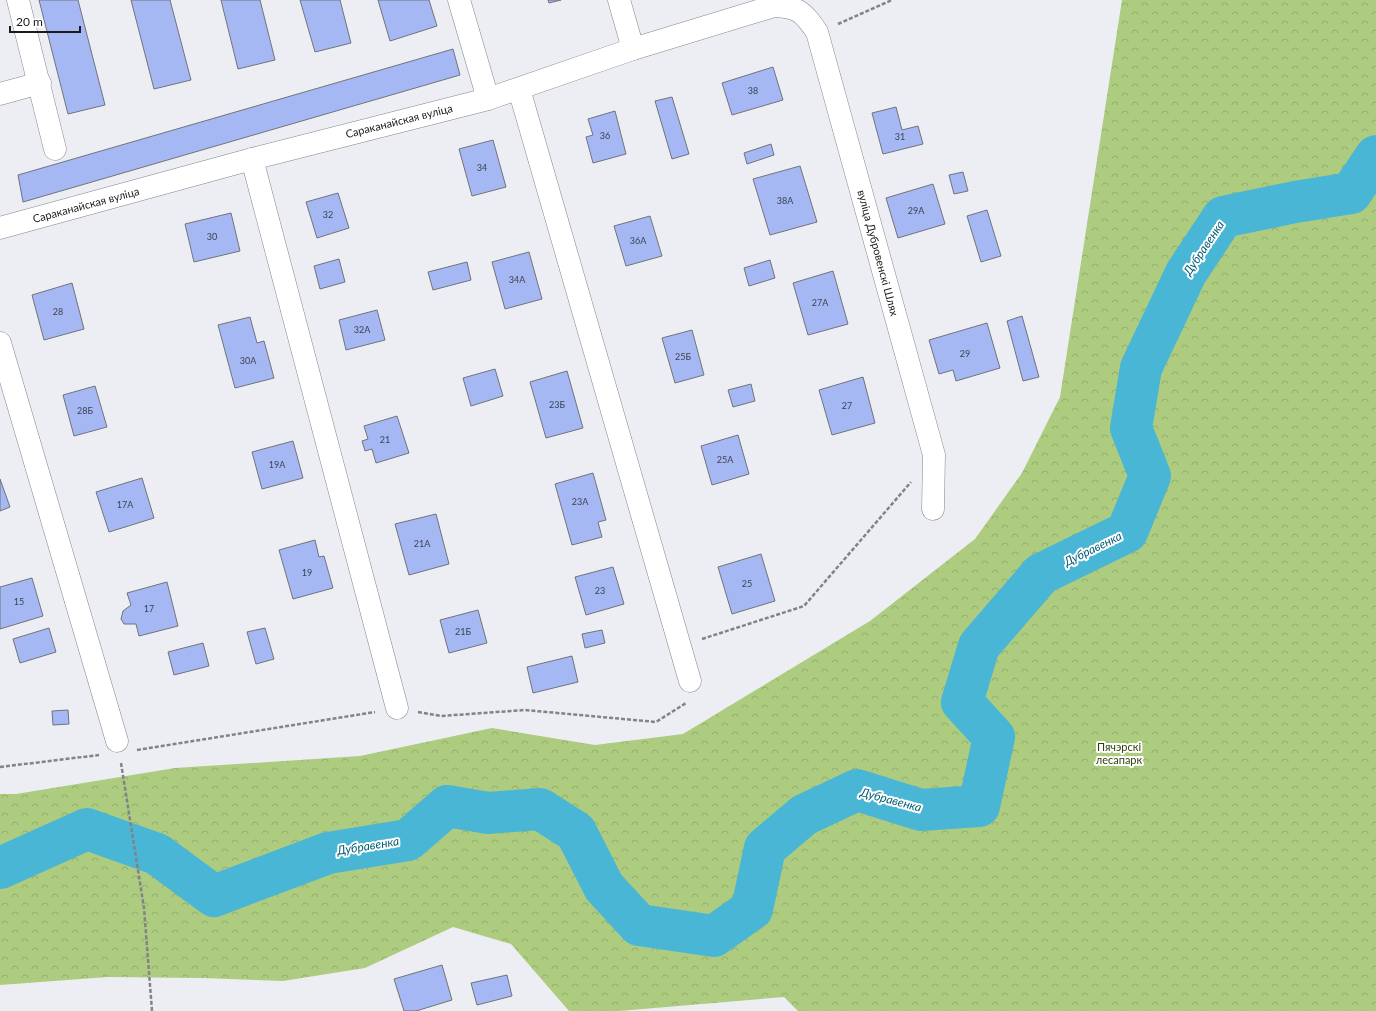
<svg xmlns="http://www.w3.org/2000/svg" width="1376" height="1011" viewBox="0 0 1376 1011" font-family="Lato,sans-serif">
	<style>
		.forest { fill: url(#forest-crowns) }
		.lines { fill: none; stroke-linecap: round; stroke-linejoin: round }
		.river { stroke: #49b6d6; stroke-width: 42 }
		.building { fill: #a6b8f3; stroke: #717378 }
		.street-casing { stroke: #84858b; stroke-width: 23 }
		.path { stroke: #818387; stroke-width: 2.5; stroke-dasharray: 4 2; stroke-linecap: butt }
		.street { stroke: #fff; stroke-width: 22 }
		.labels { text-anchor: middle; stroke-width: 4; stroke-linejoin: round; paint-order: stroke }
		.number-label { font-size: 9px; fill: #3c4252 }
		.street-label { font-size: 11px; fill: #191a1c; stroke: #fff }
		.park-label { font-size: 11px; fill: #2e4006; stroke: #fff }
		.water-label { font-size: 12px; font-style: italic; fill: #005e74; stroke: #fff }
	</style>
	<defs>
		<pattern id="forest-crowns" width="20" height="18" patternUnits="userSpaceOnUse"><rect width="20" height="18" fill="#adcc7f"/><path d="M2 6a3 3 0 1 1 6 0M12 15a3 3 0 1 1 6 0" fill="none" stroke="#94af6d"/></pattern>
	</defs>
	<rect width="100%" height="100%" fill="#eceef4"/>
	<polygon class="forest" points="1122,0 1376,0 1376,1011 798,1011 784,997 619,1011 569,1011 511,944 453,927 365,968 283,981 202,978 108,977 0,985 0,794 16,794 175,768 360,756 492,728 595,745 683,734 870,621 975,539 1022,473 1060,397"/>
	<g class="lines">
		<polyline class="river" points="0,868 87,829 157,854 214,896 328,853 408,840 447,806 488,813 540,809 576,832 604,887 639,925 714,936 752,909 765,848 804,815 857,790 921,810 979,806 994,737 962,702 979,646 1041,574 1127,532 1150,476 1131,428 1141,368 1186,273 1223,217 1295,202 1351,193 1376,156"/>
	</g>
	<g class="building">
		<polygon points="39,0 78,0 105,105 68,114"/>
		<polygon points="131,0 170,0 191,80 154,89"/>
		<polygon points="221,0 260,0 275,60 238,69"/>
		<polygon points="300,0 340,0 351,43 315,52"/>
		<polygon points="378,0 429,0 437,26 390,41"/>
		<polygon points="548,0 561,0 549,3"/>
		<polygon points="453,49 460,75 23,202 18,175"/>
		<polygon points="773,67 783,100 732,115 722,83"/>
		<polygon points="672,97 689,154 672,159 655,101"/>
		<polygon points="896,107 902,130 918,126 923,144 883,154 872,113"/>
		<polygon points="615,111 626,154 593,163 586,137 593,135 588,119"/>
		<polygon points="493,140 506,187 472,196 459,149"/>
		<polygon points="771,144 774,155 747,164 744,153"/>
		<polygon points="800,166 817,222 770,235 753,179"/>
		<polygon points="963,172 968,191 954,194 949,175"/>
		<polygon points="933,184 945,224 898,238 886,198"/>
		<polygon points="338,193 349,228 317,238 306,202"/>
		<polygon points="987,210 1001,256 981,262 967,216"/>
		<polygon points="231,213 240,251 194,262 185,224"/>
		<polygon points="650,216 662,256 626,266 614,226"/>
		<polygon points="529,252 542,299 505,309 492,262"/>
		<polygon points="339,259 345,282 320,289 314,266"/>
		<polygon points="770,260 775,278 749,286 744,268"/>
		<polygon points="467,262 471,280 433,290 428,272"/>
		<polygon points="833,271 848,324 808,335 793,283"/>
		<polygon points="72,283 84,329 44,340 32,295"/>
		<polygon points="377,310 385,340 346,350 339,320"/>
		<polygon points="1022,316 1039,377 1023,381 1007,321"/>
		<polygon points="250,317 257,343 264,341 274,378 235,388 218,325"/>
		<polygon points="987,323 1000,368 956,381 953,370 939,374 929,340"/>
		<polygon points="692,330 704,375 675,383 662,338"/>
		<polygon points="495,369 503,396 471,406 463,378"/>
		<polygon points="567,371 583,428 546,438 530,382"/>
		<polygon points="863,377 875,423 832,435 819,390"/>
		<polygon points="751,384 755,401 733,407 728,390"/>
		<polygon points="95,386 107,427 74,436 63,395"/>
		<polygon points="397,416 409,453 376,463 372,449 365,451 362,441 368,439 364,426"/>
		<polygon points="738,435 749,474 712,485 701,446"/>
		<polygon points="293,441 303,478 262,489 252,452"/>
		<polygon points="593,473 606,520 598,522 602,537 572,545 555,484"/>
		<polygon points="142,478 154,518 109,532 96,492"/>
		<polygon points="0,479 10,507 0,511"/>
		<polygon points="436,514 449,564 409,575 395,524"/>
		<polygon points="315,540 319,557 324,556 333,588 293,599 279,550"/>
		<polygon points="761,554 775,601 732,614 718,567"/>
		<polygon points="613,567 624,604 586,615 575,577"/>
		<polygon points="32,578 43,616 0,629 0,587"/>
		<polygon points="167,582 178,626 139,636 136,624 124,624 121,619 123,611 131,605 127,593"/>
		<polygon points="478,610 487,643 449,653 440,620"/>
		<polygon points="49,628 56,652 20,663 13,639"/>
		<polygon points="265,628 274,659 256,664 247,632"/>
		<polygon points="602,630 605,643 585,648 582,634"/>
		<polygon points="203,643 209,666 174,675 168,652"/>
		<polygon points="572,656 578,682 533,693 527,667"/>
		<polygon points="68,710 69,724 53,725 52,711"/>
		<polygon points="442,965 452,1000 416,1011 404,1011 394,979"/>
		<polygon points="507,975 512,996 477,1005 471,983"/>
	</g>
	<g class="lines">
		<defs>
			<g id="street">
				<polyline points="18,0 55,149"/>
				<polyline points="459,0 488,99"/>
				<polyline points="619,0 633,49"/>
				<polyline points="519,89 690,681"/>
				<polyline points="0,94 40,83"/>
				<polyline points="252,159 397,708"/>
				<path d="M0,228L252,159L488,99L633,49L774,6C799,7 803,12 817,32L934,455L933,509"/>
				<polyline points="0,343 117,741"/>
			</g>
		</defs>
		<use href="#street" class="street-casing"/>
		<g class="path">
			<polyline points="838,24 892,0"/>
			<polyline points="702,639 804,606 911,482"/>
			<polyline points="418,712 441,716 525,710 656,722 686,703"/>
			<polyline points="137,750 375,712"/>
			<polyline points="121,763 144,908 152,1011"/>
			<polyline points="0,767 99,755"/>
		</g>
		<use href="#street" class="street"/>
	</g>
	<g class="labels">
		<g class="number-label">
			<text x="753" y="94">38</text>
			<text x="605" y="139">36</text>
			<text x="900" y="140">31</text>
			<text x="482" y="171">34</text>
			<text x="785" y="204">38А</text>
			<text x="916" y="214">29А</text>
			<text x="328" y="218">32</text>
			<text x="212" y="240">30</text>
			<text x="638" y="244">36А</text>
			<text x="517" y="283">34А</text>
			<text x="820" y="306">27А</text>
			<text x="58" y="315">28</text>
			<text x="362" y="333">32А</text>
			<text x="965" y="357">29</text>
			<text x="683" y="360">25Б</text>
			<text x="248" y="364">30А</text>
			<text x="557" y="408">23Б</text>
			<text x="847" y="409">27</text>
			<text x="85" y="414">28Б</text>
			<text x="385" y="443">21</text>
			<text x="725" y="463">25А</text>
			<text x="277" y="468">19А</text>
			<text x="580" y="505">23А</text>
			<text x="125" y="508">17А</text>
			<text x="422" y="547">21А</text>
			<text x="307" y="576">19</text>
			<text x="747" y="587">25</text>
			<text x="600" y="594">23</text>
			<text x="19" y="605">15</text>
			<text x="149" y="612">17</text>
			<text x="463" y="635">21Б</text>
		</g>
		<g class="street-label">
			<text transform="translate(399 121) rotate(-14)" y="4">Сараканайская вуліца</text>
			<text transform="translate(86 205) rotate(-15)" y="4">Сараканайская вуліца</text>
			<text transform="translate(878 253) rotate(75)" y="4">вуліца Дубровенскі Шлях</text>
		</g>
		<g class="park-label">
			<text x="1119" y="751">Пячэрскі<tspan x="1119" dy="13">лесапарк</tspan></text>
		</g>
		<g class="water-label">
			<text transform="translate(1204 248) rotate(-56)" y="4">Дубравенка</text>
			<text transform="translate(1093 549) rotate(-26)" y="4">Дубравенка</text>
			<text transform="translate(891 800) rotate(15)" y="4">Дубравенка</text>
			<text transform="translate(368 846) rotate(-9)" y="4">Дубравенка</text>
		</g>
	</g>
	<path d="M10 26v6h70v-6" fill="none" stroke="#191a1c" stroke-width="2"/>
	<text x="16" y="26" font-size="12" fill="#191a1c" stroke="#ffffff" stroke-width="3" paint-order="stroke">20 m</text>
</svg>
